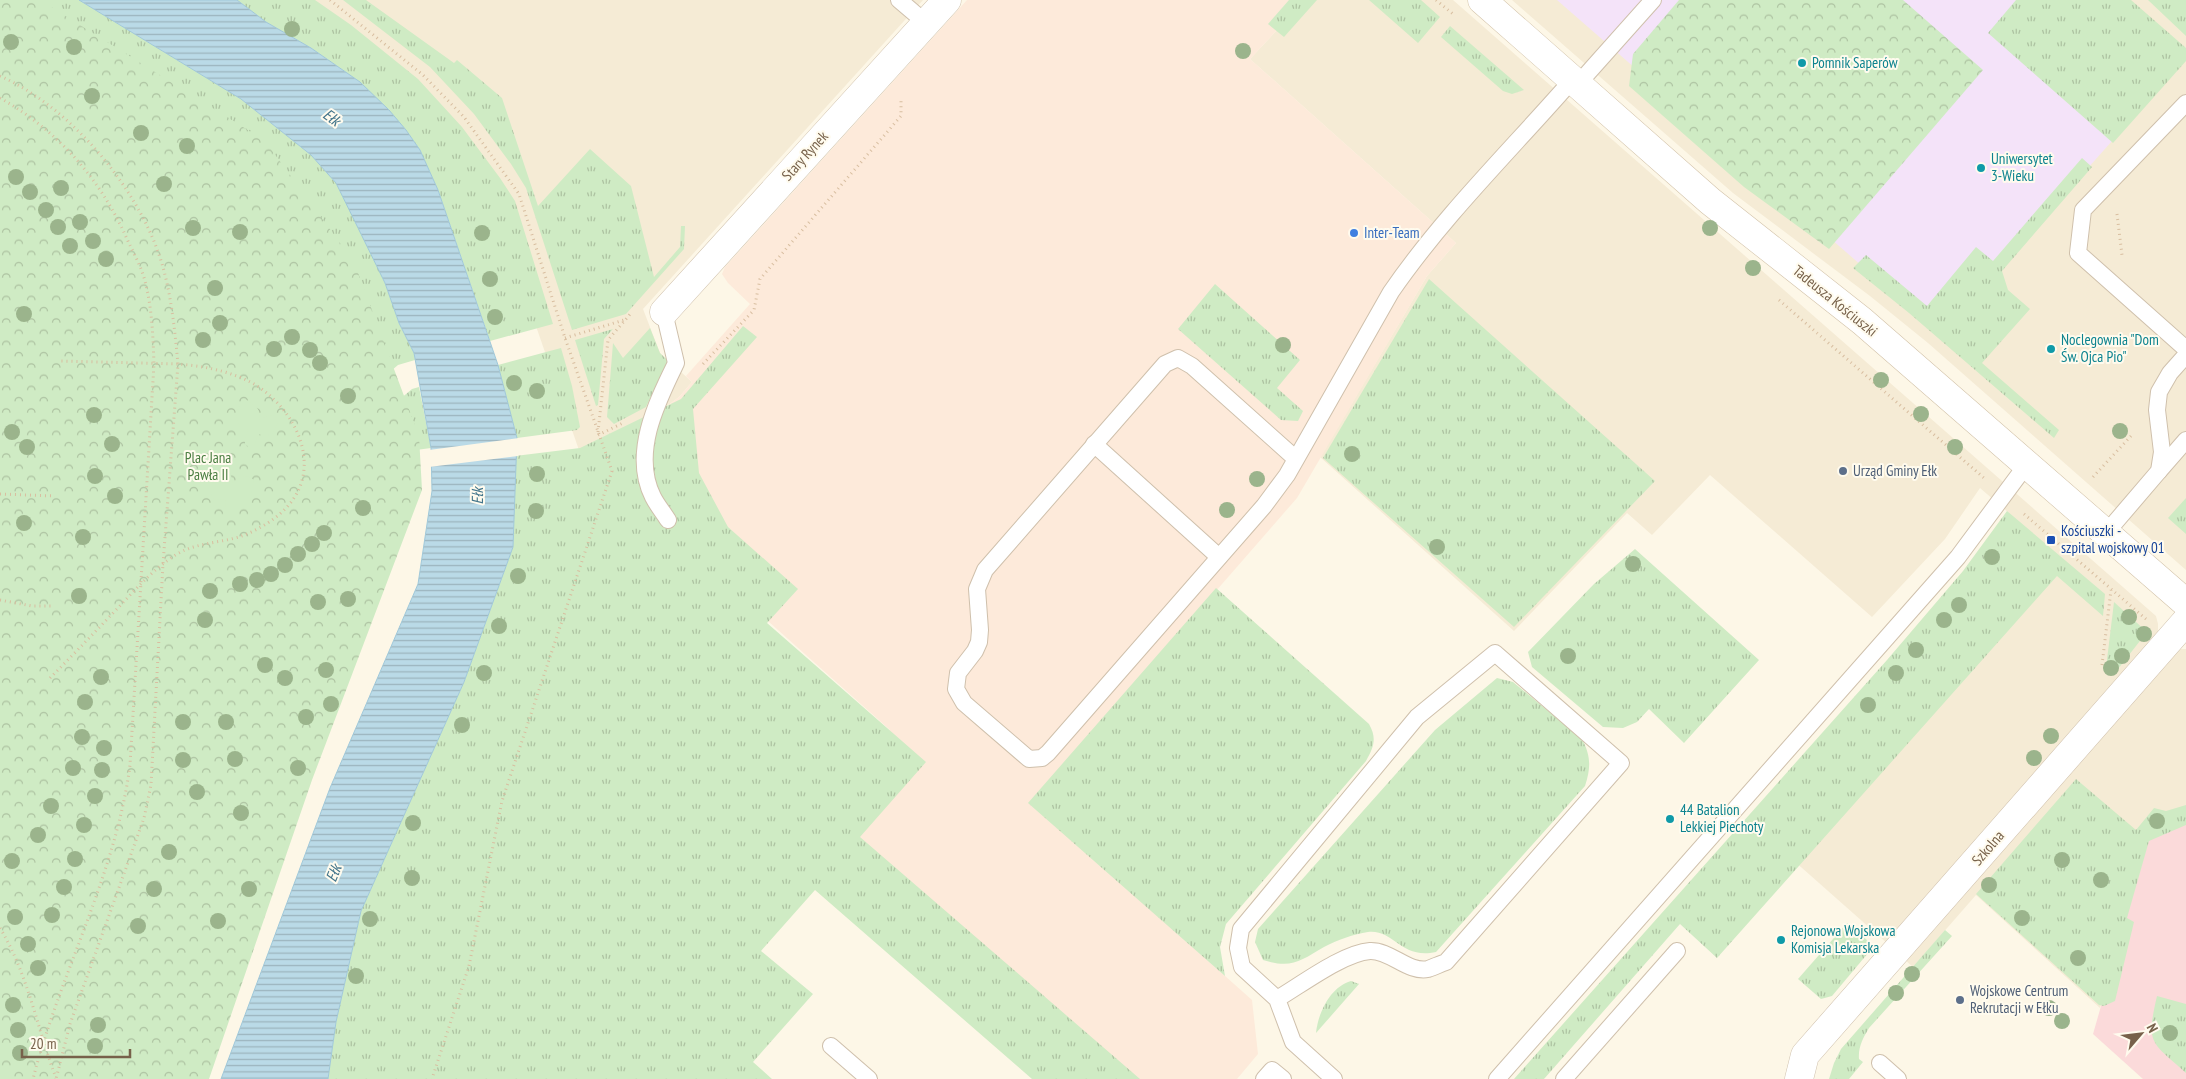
<svg xmlns="http://www.w3.org/2000/svg" width="2186" height="1079" viewBox="0 0 2186 1079" font-family="'PT Sans Narrow',sans-serif">
	<style>
		.residential { fill: #f5ebd5 }
		.commercial { fill: #fdeada }
		.education { fill: #f4e3f9 }
		.medical { fill: #fbdada }
		.grass { fill: url(#grass-tufts) }
		.park { fill: url(#park-crowns) }
		.garden { fill: #cfebc4 }
		.water { fill: url(#water-rules); stroke: #a0c8d9 }
		.pier { fill: #fdf7e7 }
		.lines { fill: none; stroke-linecap: round; stroke-linejoin: round }
		.lane-casing { stroke: #cfc0ac; stroke-width: 18 }
		.street-casing { stroke: #cfc0ac; stroke-width: 29 }
		.secondary-casing { stroke: #d2c2a9; stroke-width: 29 }
		.path { stroke: #d8bea0; stroke-width: 3; stroke-dasharray: 1 4; stroke-linecap: butt }
		.lane { stroke: #fff; stroke-width: 16 }
		.street { stroke: #fff; stroke-width: 28 }
		.secondary { stroke: #fff; stroke-width: 28 }
		.tree { fill: #9bb48c }
		.culture-dot { fill: #0f9aa8; stroke: #fffbee; stroke-width: 2 }
		.shop-dot { fill: #3f7fe0; stroke: #fffbee; stroke-width: 2 }
		.service-dot { fill: #5c6f8a; stroke: #fffbee; stroke-width: 2 }
		.transit-dot { fill: #1a4fb4; stroke: #fffbee; stroke-width: 2 }
		.labels { text-anchor: middle; stroke-width: 4; stroke-linejoin: round; paint-order: stroke }
		.culture-label { font-size: 15px; fill: #0d838f; stroke: #fffbee; text-anchor: start }
		.street-label { font-size: 15px; fill: #77614a; stroke: #fffbee }
		.shop-label { font-size: 15px; fill: #366cbe; stroke: #fffbee; text-anchor: start }
		.park-label { font-size: 15px; fill: #4b7e42; stroke: #fffbee }
		.service-label { font-size: 15px; fill: #4e5e75; stroke: #fffbee; text-anchor: start }
		.transit-label { font-size: 15px; fill: #164399; stroke: #fffbee; text-anchor: start }
		.water-label { font-size: 16px; font-style: italic; fill: #43758b; stroke: #fffbee }
	</style>
	<defs>
		<pattern id="grass-tufts" width="24" height="20" patternUnits="userSpaceOnUse" patternTransform="scale(1.25)"><rect width="24" height="20" fill="#cfebc4"/><path d="M3 7l-1-3M5 7V3M7 7l1-3M15 17l-1-3M17 17v-4M19 17l1-3" fill="none" stroke="#adc2a1"/></pattern>
		<pattern id="park-crowns" width="20" height="18" patternUnits="userSpaceOnUse" patternTransform="scale(1.25)"><rect width="20" height="18" fill="#cfebc4"/><path d="M2 6a3 3 0 1 1 6 0M12 15a3 3 0 1 1 6 0" fill="none" stroke="#adc2a1"/></pattern>
		<pattern id="water-rules" width="6" height="5" patternUnits="userSpaceOnUse" patternTransform="scale(1.25)"><rect width="6" height="5" fill="#badae7"/><path d="M0 2.5h6" fill="none" stroke="#9cb4bd"/></pattern>
	</defs>
	<rect width="100%" height="100%" fill="#fdf7e7"/>
	<g class="residential">
		<polygon points="295,0 923,0 643,309 660,353 692,382 679,397 651,418 580,453 478,159"/>
		<polygon points="1305,0 1453,0 2156,616 2158,624 2158,634 1888,944 1750,822 2008,540 2009,513 1980,488 1945,539 1872,617 1710,475 1652,535 1627,513 1514,631 1320,457 1427,276 1456,243 1250,59"/>
		<polygon points="1512,0 2186,0 2186,570 1928,343 1870,296 1733,193"/>
		<polygon points="2181,649 2186,649 2186,822 2148,838 2100,1008 1976,895 1913,967 1905,960 2176,651"/>
	</g>
	<polygon class="commercial" points="967,0 1305,0 1250,59 1456,243 1427,276 1297,498 1031,803 1252,1000 1258,1054 1237,1079 1096,1079 805,826 890,730 703,563 651,418 679,397 692,382 686,376 750,304 728,283 722,274 725,267"/>
	<polygon class="education" points="1557,0 2126,0 2186,58 1940,334"/>
	<polygon class="medical" points="2186,822 2186,1079 2143,1079 2093,1034 2149,839"/>
	<g class="grass">
		<polygon points="0,0 79,0 241,99 311,155 336,183 353,214 385,283 399,323 414,353 415,360 398,365 317,434 0,68"/>
		<polygon points="237,0 315,0 351,25 418,79 462,127 500,178 515,201 553,324 490,341 438,190 420,150 406,130 360,82 311,48 266,22"/>
		<polygon points="343,0 366,0 454,63 457,60 502,98 538,206 590,149 631,186 654,277 680,247 681,226 685,226 684,249 626,314 572,330 526,188 511,164 474,114 430,67"/>
		<polygon points="1289,0 1317,0 1284,37 1268,24"/>
		<polygon points="1369,0 1421,0 1440,17 1418,43"/>
		<polygon points="2016,0 2131,0 2186,48 2186,61 2113,143 1988,33"/>
		<polygon points="2148,0 2186,0 2186,36"/>
		<polygon points="1450,26 1524,90 1512,94 1503,91 1441,37"/>
		<polygon points="2082,158 2092,167 2002,271 2008,290 2030,309 1982,363 2059,430 2054,438 1909,313 1853,268 1866,255 1927,306 1976,247 1993,261"/>
		<polygon points="1429,279 1655,481 1514,627 1323,458"/>
		<polygon points="1215,284 1300,360 1277,388 1303,411 1298,421 1281,420 1178,329"/>
		<polygon points="743,326 757,337 693,409 699,473 728,527 798,589 767,623 926,762 860,837 1140,1079 1032,1079 815,890 761,951 813,994 753,1062 772,1079 328,1079 336,1022 361,911 464,682 513,547 515,456 580,448 681,399"/>
		<polygon points="650,328 660,353 668,361 646,407 614,424 607,417 613,343 623,358"/>
		<polygon points="613,329 604,339 598,405 596,406 575,340"/>
		<polygon points="561,348 572,386 580,427 577,430 517,438 498,365"/>
		<polygon points="419,387 431,448 364,457 344,446 412,389"/>
		<polygon points="2186,498 2186,534 2168,518"/>
		<polygon points="2007,511 2105,594 2103,616 2057,576 1717,958 1680,924 1544,1079 1514,1079 1887,660 1963,571"/>
		<polygon points="1635,549 1759,660 1684,743 1649,709 1637,722 1623,728 1603,727 1532,667 1528,652 1594,584"/>
		<path d="M1216,588L1369,724C1377,738 1374,747 1366,761L1226,924L1220,947L1225,976L1028,803Z"/>
		<polygon points="2114,602 2147,632 2114,674 2106,668"/>
		<path d="M1497,678L1513,682L1582,739C1591,756 1591,768 1585,786L1436,952C1401,960 1394,929 1368,932C1354,934 1337,940 1324,947C1300,961 1292,969 1263,960L1255,942L1258,929L1435,730Z"/>
		<polygon points="2076,779 2136,830 2154,808 2166,811 2186,805 2186,825 2149,841 2127,918 2134,922 2115,1001 2104,1006 2099,1005 1976,894"/>
		<polygon points="1847,923 1874,946 1832,996 1821,999 1798,979"/>
		<path d="M1945,930L1952,936L1869,1028C1863,1038 1858,1047 1859,1059L1863,1062L1849,1079H1829L1834,1063L1841,1049Z"/>
		<path d="M1351,981L1359,984L1316,1033C1318,1013 1330,987 1351,981Z"/>
		<path d="M2157,996L2186,1004V1073C2150,1041 2146,1044 2157,996Z"/>
	</g>
	<g class="park">
		<polygon points="0,0 40,0 265,141 354,262 419,436 422,490 312,780 209,1079 0,1079"/>
		<polygon points="1679,0 1903,0 1983,70 1829,249 1744,187 1629,86 1633,54"/>
	</g>
	<g class="garden">
		<polygon points="247,400 258,409 260,420 268,415 274,416 279,421 273,433 266,436 258,434 254,447 250,448 245,444 245,438 248,429 240,427 236,415 241,401"/>
		<path d="M218,462L225,463L229,469L233,483C241,477 245,473 254,480L251,493L245,497H236V511L232,513L226,510L225,500L214,499C204,486 204,471 218,462Z"/>
	</g>
	<polygon class="water" points="79,0 237,0 266,22 311,48 360,82 389,110 406,130 420,150 438,190 498,365 517,438 513,547 464,682 361,911 336,1022 328,1079 221,1079 330,788 418,584 432,491 431,448 414,353 399,323 385,283 336,183 311,155 241,99"/>
	<polygon class="pier" points="519,438 518,456 429,467 429,450"/>
	<g class="lines">
		<defs>
			<g id="lane">
				<polyline points="899,0 926,23"/>
				<polyline points="1578,84 1653,0"/>
				<polyline points="2186,103 2083,210 2078,253 2186,349"/>
				<path d="M664,312L676,363C657,402 631,453 653,497C657,505 663,512 668,520"/>
				<polyline points="1094,444 1219,557"/>
				<path d="M1296,459L1192,366L1178,358L1165,364L985,570L977,589L980,630L979,642L975,651L958,673L956,689L964,703L1029,759L1042,758L1048,753L1264,506L1287,475L1391,292C1444,215 1512,149 1573,79"/>
				<polyline points="2159,471 2186,440"/>
				<polyline points="2106,533 2159,471 2162,452 2157,410 2159,392 2170,373 2186,355"/>
				<path d="M1277,999C1301,985 1343,953 1370,951C1390,950 1408,973 1428,969C1434,967 1440,964 1446,962L1621,763L1495,653L1417,717L1241,929L1238,948L1242,967L1277,999L1293,1042L1334,1079"/>
				<polyline points="831,1046 869,1079"/>
				<polyline points="1880,1063 1898,1079"/>
				<polyline points="1264,1079 1272,1070 1283,1079"/>
				<polyline points="1497,1079 1958,557 2027,464"/>
				<polyline points="1564,1079 1677,951"/>
			</g>
			<g id="street">
				<polyline points="664,312 947,0"/>
				<polyline points="1799,1079 1805,1055 2186,621"/>
			</g>
			<polyline id="secondary" points="1482,0 1710,201 1862,321 2186,603"/>
		</defs>
		<use href="#lane" class="lane-casing"/>
		<use href="#street" class="street-casing"/>
		<use href="#secondary" class="secondary-casing"/>
		<g class="path">
			<polyline points="330,0 423,75 464,117 519,194 565,338 612,471 502,801 469,966 432,1079"/>
			<polyline points="1436,0 1453,14"/>
			<path d="M0,76C73,108 144,194 164,271C172,301 175,333 178,364L163,564L151,785L144,818L70,1024L56,1079"/>
			<path d="M0,98C58,131 100,178 127,239C133,252 141,266 145,281C152,308 153,336 154,364L130,765C116,874 60,973 33,1079"/>
			<polyline points="2117,214 2122,255"/>
			<polyline points="1779,300 1984,478"/>
			<polyline points="565,338 624,320"/>
			<polyline points="703,364 754,310 760,279 901,116 901,99"/>
			<polyline points="598,432 608,340 632,312"/>
			<polyline points="598,435 623,423"/>
			<polyline points="2093,477 2131,436"/>
			<polyline points="0,494 55,496"/>
			<polyline points="2024,514 2146,619"/>
			<polyline points="0,600 32,606 51,606"/>
			<polyline points="2102,665 2111,590"/>
			<path d="M50,678C72,656 94,633 116,610C135,590 153,569 177,554C196,543 218,543 239,537C256,531 274,521 287,507C324,467 296,409 254,384C231,371 203,366 178,364L61,361"/>
			<path d="M0,928C28,974 37,1028 56,1078"/>
		</g>
		<use href="#lane" class="lane"/>
		<use href="#street" class="street"/>
		<use href="#secondary" class="secondary"/>
	</g>
	<g class="tree">
		<circle cx="292" cy="29" r="8"/>
		<circle cx="11" cy="42" r="8"/>
		<circle cx="74" cy="47" r="8"/>
		<circle cx="1243" cy="51" r="8"/>
		<circle cx="92" cy="96" r="8"/>
		<circle cx="141" cy="133" r="8"/>
		<circle cx="187" cy="146" r="8"/>
		<circle cx="16" cy="177" r="8"/>
		<circle cx="164" cy="184" r="8"/>
		<circle cx="61" cy="188" r="8"/>
		<circle cx="30" cy="192" r="8"/>
		<circle cx="46" cy="210" r="8"/>
		<circle cx="80" cy="222" r="8"/>
		<circle cx="58" cy="227" r="8"/>
		<circle cx="193" cy="228" r="8"/>
		<circle cx="1710" cy="228" r="8"/>
		<circle cx="240" cy="232" r="8"/>
		<circle cx="482" cy="233" r="8"/>
		<circle cx="93" cy="241" r="8"/>
		<circle cx="70" cy="246" r="8"/>
		<circle cx="106" cy="259" r="8"/>
		<circle cx="1753" cy="268" r="8"/>
		<circle cx="490" cy="279" r="8"/>
		<circle cx="215" cy="288" r="8"/>
		<circle cx="24" cy="314" r="8"/>
		<circle cx="495" cy="317" r="8"/>
		<circle cx="220" cy="323" r="8"/>
		<circle cx="292" cy="337" r="8"/>
		<circle cx="203" cy="340" r="8"/>
		<circle cx="1283" cy="345" r="8"/>
		<circle cx="274" cy="349" r="8"/>
		<circle cx="310" cy="350" r="8"/>
		<circle cx="320" cy="363" r="8"/>
		<circle cx="1881" cy="380" r="8"/>
		<circle cx="514" cy="383" r="8"/>
		<circle cx="537" cy="391" r="8"/>
		<circle cx="348" cy="396" r="8"/>
		<circle cx="1921" cy="414" r="8"/>
		<circle cx="94" cy="415" r="8"/>
		<circle cx="2120" cy="431" r="8"/>
		<circle cx="12" cy="432" r="8"/>
		<circle cx="112" cy="444" r="8"/>
		<circle cx="27" cy="447" r="8"/>
		<circle cx="1955" cy="447" r="8"/>
		<circle cx="1352" cy="454" r="8"/>
		<circle cx="537" cy="474" r="8"/>
		<circle cx="95" cy="476" r="8"/>
		<circle cx="1257" cy="479" r="8"/>
		<circle cx="115" cy="496" r="8"/>
		<circle cx="363" cy="508" r="8"/>
		<circle cx="1227" cy="510" r="8"/>
		<circle cx="536" cy="511" r="8"/>
		<circle cx="24" cy="523" r="8"/>
		<circle cx="324" cy="533" r="8"/>
		<circle cx="83" cy="537" r="8"/>
		<circle cx="312" cy="544" r="8"/>
		<circle cx="1437" cy="547" r="8"/>
		<circle cx="298" cy="554" r="8"/>
		<circle cx="1992" cy="557" r="8"/>
		<circle cx="1633" cy="564" r="8"/>
		<circle cx="285" cy="565" r="8"/>
		<circle cx="271" cy="574" r="8"/>
		<circle cx="518" cy="576" r="8"/>
		<circle cx="257" cy="580" r="8"/>
		<circle cx="240" cy="584" r="8"/>
		<circle cx="210" cy="591" r="8"/>
		<circle cx="79" cy="596" r="8"/>
		<circle cx="348" cy="599" r="8"/>
		<circle cx="318" cy="602" r="8"/>
		<circle cx="1959" cy="605" r="8"/>
		<circle cx="2129" cy="617" r="8"/>
		<circle cx="205" cy="620" r="8"/>
		<circle cx="1944" cy="620" r="8"/>
		<circle cx="499" cy="626" r="8"/>
		<circle cx="2144" cy="634" r="8"/>
		<circle cx="1916" cy="650" r="8"/>
		<circle cx="1568" cy="656" r="8"/>
		<circle cx="2122" cy="656" r="8"/>
		<circle cx="265" cy="665" r="8"/>
		<circle cx="2111" cy="668" r="8"/>
		<circle cx="326" cy="670" r="8"/>
		<circle cx="484" cy="673" r="8"/>
		<circle cx="1896" cy="673" r="8"/>
		<circle cx="101" cy="677" r="8"/>
		<circle cx="285" cy="678" r="8"/>
		<circle cx="85" cy="702" r="8"/>
		<circle cx="331" cy="704" r="8"/>
		<circle cx="1868" cy="705" r="8"/>
		<circle cx="306" cy="717" r="8"/>
		<circle cx="183" cy="722" r="8"/>
		<circle cx="226" cy="722" r="8"/>
		<circle cx="462" cy="725" r="8"/>
		<circle cx="2051" cy="736" r="8"/>
		<circle cx="82" cy="737" r="8"/>
		<circle cx="104" cy="748" r="8"/>
		<circle cx="2034" cy="758" r="8"/>
		<circle cx="235" cy="759" r="8"/>
		<circle cx="183" cy="760" r="8"/>
		<circle cx="73" cy="768" r="8"/>
		<circle cx="298" cy="768" r="8"/>
		<circle cx="102" cy="770" r="8"/>
		<circle cx="197" cy="792" r="8"/>
		<circle cx="95" cy="796" r="8"/>
		<circle cx="51" cy="806" r="8"/>
		<circle cx="241" cy="813" r="8"/>
		<circle cx="2157" cy="821" r="8"/>
		<circle cx="413" cy="823" r="8"/>
		<circle cx="84" cy="825" r="8"/>
		<circle cx="38" cy="835" r="8"/>
		<circle cx="169" cy="852" r="8"/>
		<circle cx="75" cy="859" r="8"/>
		<circle cx="2062" cy="860" r="8"/>
		<circle cx="12" cy="861" r="8"/>
		<circle cx="412" cy="878" r="8"/>
		<circle cx="2101" cy="880" r="8"/>
		<circle cx="1989" cy="885" r="8"/>
		<circle cx="64" cy="887" r="8"/>
		<circle cx="154" cy="889" r="8"/>
		<circle cx="249" cy="889" r="8"/>
		<circle cx="52" cy="915" r="8"/>
		<circle cx="15" cy="917" r="8"/>
		<circle cx="2022" cy="918" r="8"/>
		<circle cx="370" cy="919" r="8"/>
		<circle cx="218" cy="921" r="8"/>
		<circle cx="138" cy="926" r="8"/>
		<circle cx="28" cy="944" r="8"/>
		<circle cx="2078" cy="958" r="8"/>
		<circle cx="38" cy="968" r="8"/>
		<circle cx="1912" cy="974" r="8"/>
		<circle cx="356" cy="976" r="8"/>
		<circle cx="1896" cy="993" r="8"/>
		<circle cx="13" cy="1005" r="8"/>
		<circle cx="2049" cy="1008" r="8"/>
		<circle cx="2062" cy="1021" r="8"/>
		<circle cx="98" cy="1025" r="8"/>
		<circle cx="18" cy="1030" r="8"/>
		<circle cx="2170" cy="1033" r="8"/>
		<circle cx="95" cy="1046" r="8"/>
		<circle cx="20" cy="1053" r="8"/>
	</g>
	<g class="culture-dot">
		<circle cx="1802" cy="63" r="5"/>
		<circle cx="1981" cy="168" r="5"/>
		<circle cx="2051" cy="349" r="5"/>
		<circle cx="1670" cy="819" r="5"/>
		<circle cx="1781" cy="940" r="5"/>
	</g>
	<circle class="shop-dot" cx="1354" cy="233" r="5"/>
	<g class="service-dot">
		<circle cx="1843" cy="471" r="5"/>
		<circle cx="1960" cy="1000" r="5"/>
	</g>
	<rect class="transit-dot" x="2046" y="535" width="10" height="10" rx="2.5"/>
	<g class="labels">
		<g class="culture-label">
			<text x="1812" y="68">Pomnik Saperów</text>
			<text x="1991" y="164">Uniwersytet<tspan x="1991" dy="17">3-Wieku</tspan></text>
			<text x="2061" y="345">Noclegownia "Dom<tspan x="2061" dy="17">Św. Ojca Pio"</tspan></text>
			<text x="1680" y="815">44 Batalion<tspan x="1680" dy="17">Lekkiej Piechoty</tspan></text>
			<text x="1791" y="936">Rejonowa Wojskowa<tspan x="1791" dy="17">Komisja Lekarska</tspan></text>
		</g>
		<g class="street-label">
			<text transform="translate(805 156) rotate(-48)" y="5">Stary Rynek</text>
			<text transform="translate(1835 301) rotate(39)" y="5">Tadeusza Kościuszki</text>
			<text transform="translate(1988 848) rotate(-49)" y="5">Szkolna</text>
		</g>
		<g class="shop-label">
			<text x="1364" y="238">Inter-Team</text>
		</g>
		<g class="park-label">
			<text x="208" y="463">Plac Jana<tspan x="208" dy="17">Pawła II</tspan></text>
		</g>
		<g class="service-label">
			<text x="1853" y="476">Urząd Gminy Ełk</text>
			<text x="1970" y="996">Wojskowe Centrum<tspan x="1970" dy="17">Rekrutacji w Ełku</tspan></text>
		</g>
		<g class="transit-label">
			<text x="2061" y="536">Kościuszki -<tspan x="2061" dy="17">szpital wojskowy 01</tspan></text>
		</g>
		<g class="water-label">
			<text transform="translate(332 117) rotate(35)" y="6">Ełk</text>
			<text transform="translate(477 496) rotate(-90)" y="6">Ełk</text>
			<text transform="translate(333 873) rotate(-68)" y="6">Ełk</text>
		</g>
	</g>
	<g transform="translate(2141 1034) rotate(62)" stroke="#fffbee" stroke-width="4" paint-order="stroke">
	<path d="M0-4L9 19L0 12L-9 19Z" fill="#77614a"/>
	<text y="-8" font-size="14" font-weight="bold" text-anchor="middle" fill="#77614a">N</text>
	</g>
	<path d="M22 1049v8h108v-8" fill="none" stroke="#77614a" stroke-width="2.5"/>
	<text x="30" y="1049" font-size="15" fill="#77614a" stroke="#fffbee" stroke-width="4" paint-order="stroke">20 m</text>
</svg>
